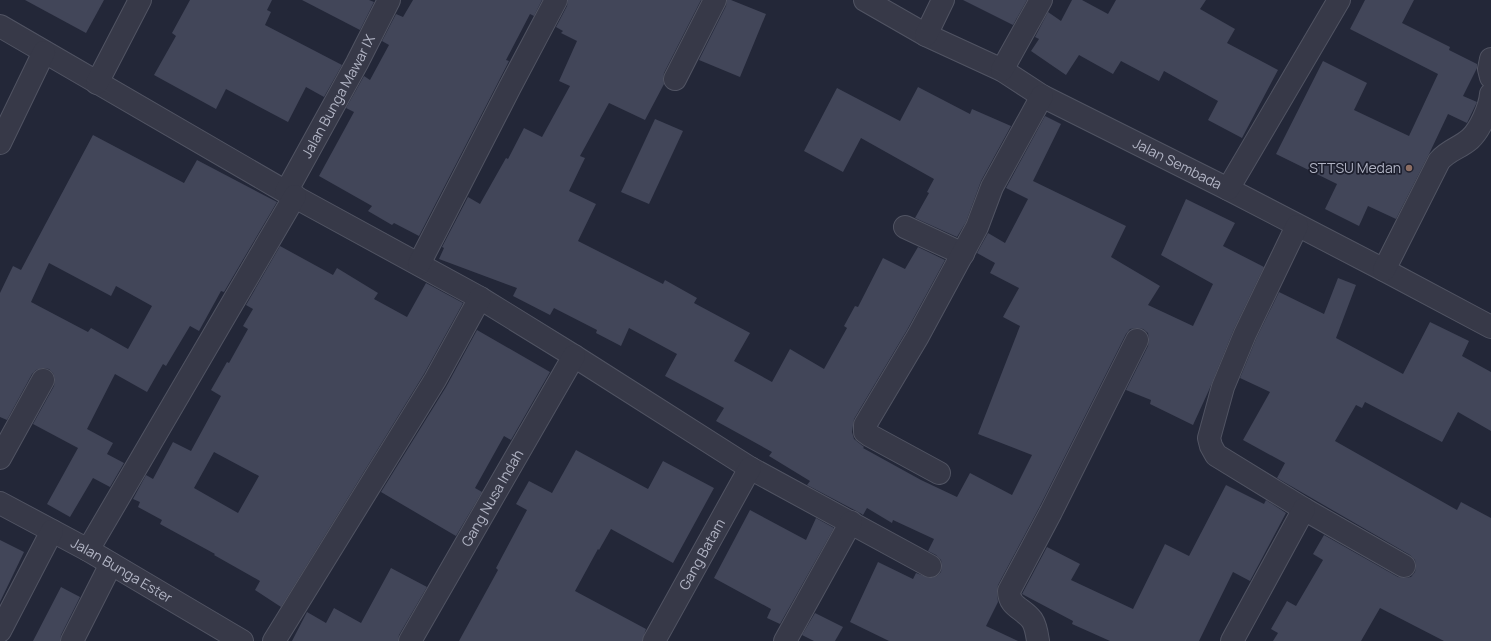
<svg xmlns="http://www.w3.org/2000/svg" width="1491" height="641" viewBox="0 0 1491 641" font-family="Manrope,sans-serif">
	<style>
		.building { fill: #424659; fill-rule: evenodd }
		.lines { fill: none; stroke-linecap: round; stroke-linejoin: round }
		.minor-casing { stroke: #515463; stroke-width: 24 }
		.minor { stroke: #373948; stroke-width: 22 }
		.education-dot { fill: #8d6e63; stroke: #1c1e2d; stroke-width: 1.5 }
		.labels { text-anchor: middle; stroke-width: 3.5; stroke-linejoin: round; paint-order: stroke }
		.street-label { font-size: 14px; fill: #b1b4c4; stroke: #1c1e2d }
		.poi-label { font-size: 14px; fill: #b1b4c4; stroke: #1c1e2d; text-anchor: end }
	</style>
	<rect width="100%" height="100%" fill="#232738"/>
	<g class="building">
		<polygon points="25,0 104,0 86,33"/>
		<polygon points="190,0 272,0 267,10 271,12 265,25 342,65 324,97 306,87 288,122 226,89 216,109 154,75 176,36 172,33"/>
		<polygon points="302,0 369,0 374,2 360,30"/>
		<polygon points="413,0 542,0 534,16 530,14 506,60 509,61 507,65 419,236 394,223 392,225 368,211 372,206 319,176 354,112 346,108 364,76 370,80 389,45 382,41 396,14 403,17"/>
		<polygon points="568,0 701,0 664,73 663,79 664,84 645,120 609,103 580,156 585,158 569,191 596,204 578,241 663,284 665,280 697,298 694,303 750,333 734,361 772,382 790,349 824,369 847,328 844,326 855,306 858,307 883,258 905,269 918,247 945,260 907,330 854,419 852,432 854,439 864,447 863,448 921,480 957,497 970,473 1012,495 1032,455 978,434 1020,326 1003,317 1019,288 990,273 995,263 977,253 988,233 1005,243 1028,199 1006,188 1045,116 1061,124 1033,181 1126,226 1111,257 1160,286 1148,305 1193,326 1213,284 1161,255 1186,199 1235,223 1223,246 1264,267 1234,329 1209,390 1193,425 1150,404 1151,400 1126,390 1148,346 1149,340 1148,333 1143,329 1137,328 1130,329 1126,334 1040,506 998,585 997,592 998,602 986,626 1018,641 889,641 850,622 878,562 913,579 916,573 930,578 937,576 941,572 942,565 941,560 936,555 928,551 934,539 893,520 892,523 867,508 863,515 860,513 807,485 810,481 769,456 772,452 716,421 724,408 665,376 677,354 629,328 621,346 596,333 597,330 554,308 550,315 513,296 517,288 439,259 444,248 442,247 468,197 480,204 506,158 508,159 524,128 542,137 570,86 559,81 577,41 561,33 563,31 556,27 567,6"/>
		<polygon points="727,0 731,0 766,14 740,77 699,60 726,6"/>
		<polygon points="963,0 1027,0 1013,25"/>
		<polygon points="1072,0 1082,0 1108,14 1116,0 1206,0 1200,9 1235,29 1227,43 1278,70 1242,138 1208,120 1218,101 1164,71 1159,81 1121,61 1113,74 1079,55 1066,75 1031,51 1039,39 1035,37 1048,12 1061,21"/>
		<polygon points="1365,0 1414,0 1402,23 1450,47 1449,50 1477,64 1477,68 1463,96 1477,102 1467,123 1448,114 1430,152 1396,219 1368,206 1359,226 1325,209 1337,184 1276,154 1323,61 1367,83 1354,110 1409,136 1438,74 1350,29"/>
		<polygon points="918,87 970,114 972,109 1011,126 981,181 966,222 957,237 915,218 929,193 927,192 934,179 861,138 843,172 804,151 837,88 900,121"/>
		<polygon points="655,119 683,131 649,204 621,192"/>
		<path d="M93,135L184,183L197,160L277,202L224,292L221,291L199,331L190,326L166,366L163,364L147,392L115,374L87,429L113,443L107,454L124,463L110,487L93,478L70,517L47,504L78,448L33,424L54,386L55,379L53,373L49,369L43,368L36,370L32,374L7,420L0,417V293L13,266L21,270ZM49,263L111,296L116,286L152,306L128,349L91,328L88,332L31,302Z"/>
		<path d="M280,246L333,275L337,268L378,293L374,299L407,317L426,283L463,303L424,374L281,607L255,590L260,581L214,555L215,554L160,524L162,520L138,507L140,502L133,499L146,475L153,479L173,442L191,451L221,396L211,390L227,362L229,363L248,329L243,326L253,309L246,305ZM214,452L259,476L238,513L194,488Z"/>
		<polygon points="1338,278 1356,285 1336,338 1403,374 1430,322 1469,341 1462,356 1491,372 1491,431 1458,412 1442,442 1365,402 1362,408 1356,405 1335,441 1457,510 1461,502 1491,518 1491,641 1444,641 1380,608 1361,641 1273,641 1278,633 1271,629 1287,601 1296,606 1323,560 1313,554 1324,535 1398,577 1404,578 1411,577 1415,572 1416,566 1415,560 1410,555 1277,478 1285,463 1243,440 1270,392 1240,378 1256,339 1279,292 1324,314"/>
		<polygon points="477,330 550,372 511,440 504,436 475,488 482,492 456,536 381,492 446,387"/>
		<polygon points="576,450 648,489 663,461 714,488 673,563 611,529 599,550 598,549 575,591 646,629 642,641 459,641 498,570 496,568 527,510 516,504 529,481 552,493"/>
		<polygon points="1226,485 1264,504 1266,500 1286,513 1250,581 1233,572 1199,641 1110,641 1072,624 1073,621 1022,594 1047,547 1080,564 1071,580 1133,609 1165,544 1189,556"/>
		<polygon points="750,510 806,540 816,518 834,528 780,624 767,618 771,609 714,578"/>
		<polygon points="0,540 24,552 0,602"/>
		<polygon points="391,568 427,587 399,635 398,641 292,641 307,612 326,623 334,608 361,623"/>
		<polygon points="61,587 80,597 61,635 60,641 33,641"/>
		<polygon points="815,613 843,627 835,641 814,641 802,635"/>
	</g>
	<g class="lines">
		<defs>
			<g id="minor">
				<path id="s1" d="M865,0L926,35L1002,70L1042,96L1228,189L1384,270L1491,327"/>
				<polyline points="0,26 286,192 480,298 574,356 750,468 930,566"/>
				<polyline points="926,35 943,0"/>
				<polyline points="1491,59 1489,69 1491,77"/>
				<polyline points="1002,70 1041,0"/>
				<polyline points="675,79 715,0"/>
				<polyline points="97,83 140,0"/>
				<polyline points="0,143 44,52"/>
				<polyline points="1228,189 1339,0"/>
				<path id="s2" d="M286,192L357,63L389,0"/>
				<polyline points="1297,226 1245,334 1223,387 1209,438 1211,446 1216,455 1304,509 1404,566"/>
				<polyline points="905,227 963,254"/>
				<polyline points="419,264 510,87 556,0"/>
				<path d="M1384,270L1439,161C1448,150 1460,148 1470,139C1480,130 1490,107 1491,94"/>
				<polyline points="0,458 43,380"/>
				<polyline points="939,473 869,435 865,432 865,425 918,336 977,227 992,187 1042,96"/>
				<path id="s3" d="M0,503L88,550L242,641"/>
				<polyline points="88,550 295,196"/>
				<polyline points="0,631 52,531"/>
				<polyline points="72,641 111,564"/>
				<polyline points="274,641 435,380 480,298"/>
				<path id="s4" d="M410,641L574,356"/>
				<path id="s5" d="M654,641L750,468"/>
				<polyline points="785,641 851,522"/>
				<path d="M1038,641C1037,634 1036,626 1032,620C1023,608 1009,607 1009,591L1051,512L1137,340"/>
				<polyline points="1232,641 1304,509"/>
			</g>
		</defs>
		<use href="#minor" class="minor-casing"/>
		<use href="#minor" class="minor"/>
	</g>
	<circle class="education-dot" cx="1409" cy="168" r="4"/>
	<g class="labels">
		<g class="street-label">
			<text dy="5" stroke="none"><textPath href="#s2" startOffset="109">Jalan Bunga Mawar IX</textPath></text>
			<text dy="5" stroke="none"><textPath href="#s1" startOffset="353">Jalan Sembada</textPath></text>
			<text dy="5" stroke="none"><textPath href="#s4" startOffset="165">Gang Nusa Indah</textPath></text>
			<text dy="5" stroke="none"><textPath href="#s5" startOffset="99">Gang Batam</textPath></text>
			<text dy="5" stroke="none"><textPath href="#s3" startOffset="139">Jalan Bunga Ester</textPath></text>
		</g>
		<g class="poi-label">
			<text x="1401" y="173">STTSU Medan</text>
		</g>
	</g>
</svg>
